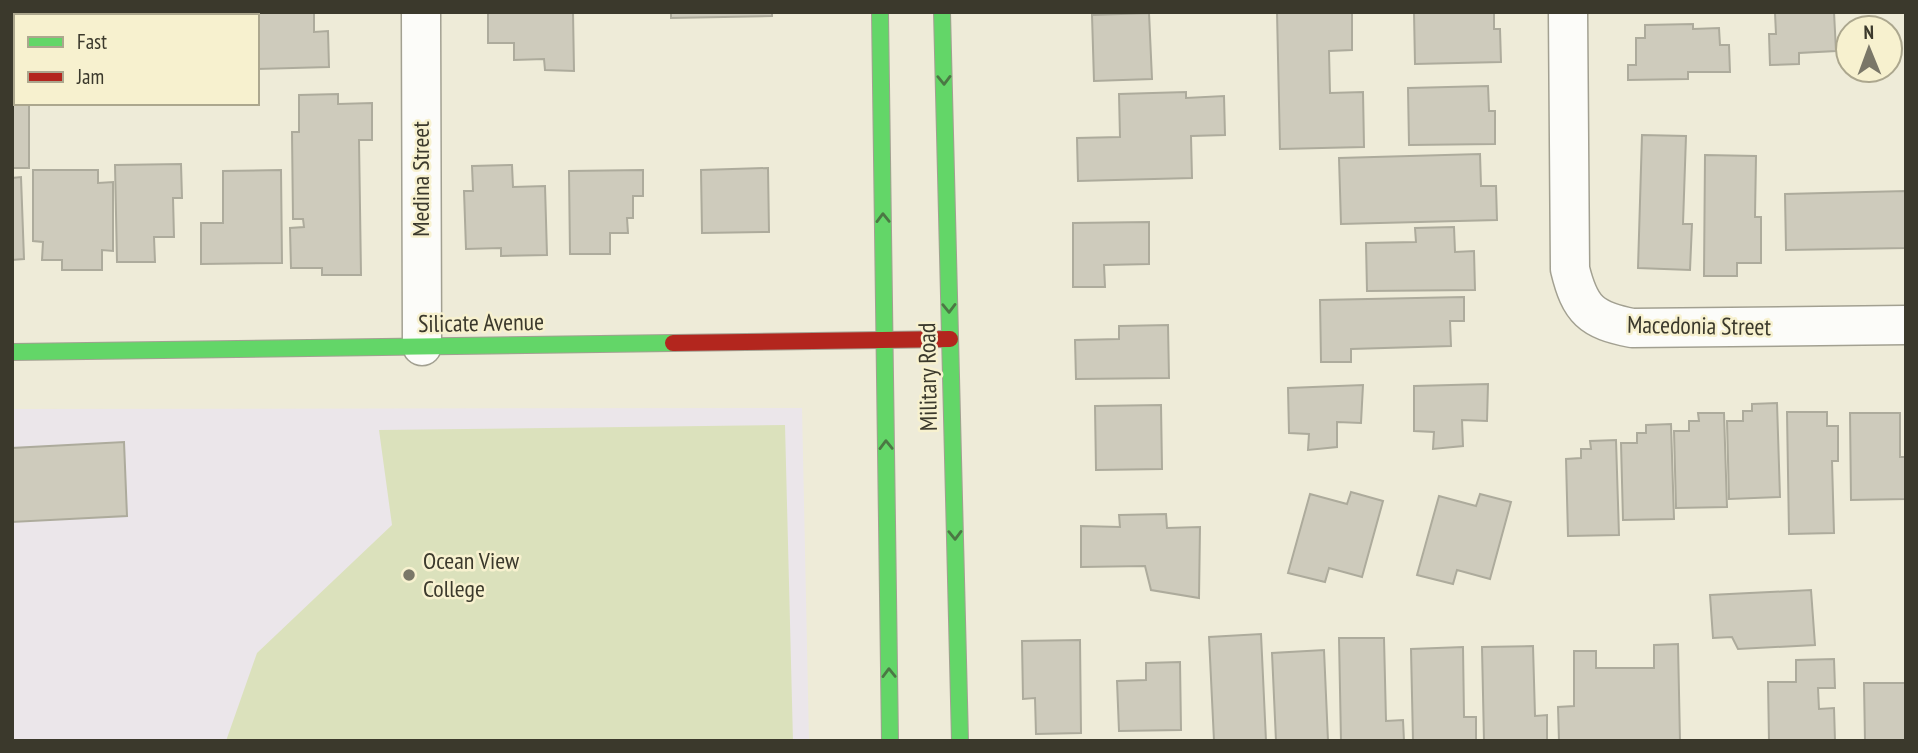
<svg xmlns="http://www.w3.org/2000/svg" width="1918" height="753" viewBox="0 0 1918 753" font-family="'PT Sans Narrow',sans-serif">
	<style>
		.education { fill: #ebe6ea }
		.green { fill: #dbe1bc }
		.building { fill: #cecbbc; stroke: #adab9c; stroke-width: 2 }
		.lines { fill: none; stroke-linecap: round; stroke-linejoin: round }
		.street-casing { stroke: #a2a091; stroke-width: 41 }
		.fast-casing { stroke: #a2a091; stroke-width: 18 }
		.jam-casing { stroke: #a2a091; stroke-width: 18 }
		.street { stroke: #fcfcf9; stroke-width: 38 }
		.fast { stroke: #63d668; stroke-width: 16 }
		.jam { stroke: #b3261e; stroke-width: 16 }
		.oneway { stroke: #4b7844 }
		.poi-dot { fill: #7a7768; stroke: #f7f1cf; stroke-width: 2.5 }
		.labels { text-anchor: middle; stroke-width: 5; stroke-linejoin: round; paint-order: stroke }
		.street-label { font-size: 24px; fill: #3b392c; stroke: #f7f1cf }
		.poi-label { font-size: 24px; fill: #3b392c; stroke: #f7f1cf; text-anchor: start }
	</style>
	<rect width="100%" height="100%" fill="#eeebd8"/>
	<polygon class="education" points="802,408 809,741 12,741 12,409"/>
	<polygon class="green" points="785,425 793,741 226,741 257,653 392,525 379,430"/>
	<g class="building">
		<polygon points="256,12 314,12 314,32 328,31 329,67 257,69"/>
		<polygon points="488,12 573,12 574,71 545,70 544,59 514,60 514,43 488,43"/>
		<polygon points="671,12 772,12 772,16 671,18"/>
		<polygon points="1277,12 1352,12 1352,50 1329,51 1330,93 1363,92 1364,147 1280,149"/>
		<polygon points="1414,12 1494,12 1494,29 1500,29 1501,62 1415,64"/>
		<polygon points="1834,12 1836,51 1799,53 1799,64 1770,65 1769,34 1776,34 1775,13"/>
		<polygon points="1149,13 1152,79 1094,81 1092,15"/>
		<polygon points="1693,24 1693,29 1719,28 1720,45 1729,45 1730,72 1688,72 1688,79 1628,80 1628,65 1636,65 1636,38 1645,38 1645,25"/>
		<rect x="12" y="53" width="4" height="39"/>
		<polygon points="1488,86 1489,111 1495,111 1495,144 1409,145 1408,88"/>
		<polygon points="1186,92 1186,98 1224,96 1225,135 1191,136 1192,178 1078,181 1077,138 1120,137 1119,94"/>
		<polygon points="338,94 338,104 372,103 372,140 359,140 361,275 322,275 322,268 291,268 290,228 304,227 303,219 293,219 292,132 299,132 299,95"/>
		<polygon points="12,99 16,99 16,103 29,103 29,168 12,168"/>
		<polygon points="1642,135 1686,136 1683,224 1692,224 1690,270 1638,268"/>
		<polygon points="1480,154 1481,186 1496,186 1497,220 1341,224 1339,158"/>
		<polygon points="1705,155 1756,156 1755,217 1761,217 1761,263 1737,263 1737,276 1704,276"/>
		<polygon points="181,164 182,198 173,198 174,237 154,237 155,262 117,262 115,165"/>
		<polygon points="512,165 513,187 545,186 547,255 501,256 501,248 466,249 464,191 473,191 472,166"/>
		<polygon points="768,168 769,232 702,233 701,170"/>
		<polygon points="33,170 98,170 98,183 113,182 113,251 102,250 102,270 62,270 62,260 42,260 43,242 33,241"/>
		<polygon points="281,170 282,263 201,264 201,223 223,223 223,171"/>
		<polygon points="643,170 643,196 633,196 633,218 627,218 628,233 610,233 610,254 570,254 569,171"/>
		<polygon points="21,177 24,259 12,260 12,178"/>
		<polygon points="1906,191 1906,248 1786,250 1785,194"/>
		<polygon points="1149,222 1149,264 1104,265 1105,287 1073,287 1073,223"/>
		<polygon points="1454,227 1455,252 1474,251 1475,290 1367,291 1366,243 1416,242 1415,228"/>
		<polygon points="1464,297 1464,321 1450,321 1451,346 1351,349 1351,362 1321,362 1320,300"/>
		<polygon points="1168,325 1169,378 1076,379 1075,340 1119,339 1119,326"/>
		<polygon points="1488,384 1487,421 1462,420 1463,446 1433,449 1434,432 1414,431 1414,386"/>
		<polygon points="1363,385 1361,423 1337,422 1337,447 1308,450 1309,434 1289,433 1288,388"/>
		<polygon points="1777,403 1780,497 1729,499 1727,421 1743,421 1743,411 1752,411 1752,404"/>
		<polygon points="1161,405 1162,469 1096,470 1095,406"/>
		<polygon points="1787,412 1827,412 1827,426 1838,426 1838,461 1832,461 1834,533 1789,534"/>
		<polygon points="1698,413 1724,413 1727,507 1676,508 1674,431 1689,431 1689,421 1699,421"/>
		<polygon points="1850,413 1900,413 1900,457 1906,457 1906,499 1851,500"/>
		<polygon points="1671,424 1674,519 1623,520 1621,443 1637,443 1637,433 1646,433 1646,425"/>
		<polygon points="1616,440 1619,535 1568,536 1566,459 1581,458 1581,449 1591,449 1590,441"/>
		<polygon points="124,442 127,516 12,522 12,448"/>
		<polygon points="1351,492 1383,501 1362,577 1329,568 1325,582 1288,573 1310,494 1347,504"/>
		<polygon points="1480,494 1511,502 1490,579 1457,570 1453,584 1417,575 1439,496 1476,506"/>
		<polygon points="1166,514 1167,528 1200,527 1199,598 1151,590 1145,566 1081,567 1081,526 1120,527 1119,515"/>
		<polygon points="1811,590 1815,645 1738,649 1732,637 1713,638 1710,595"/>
		<polygon points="1261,634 1266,741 1214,741 1209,637"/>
		<polygon points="1339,638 1384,638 1386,721 1403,720 1404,741 1341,741"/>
		<polygon points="1080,640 1081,733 1036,734 1035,698 1023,699 1022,641"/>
		<polygon points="1678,644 1680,741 1559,741 1558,707 1574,706 1574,651 1596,651 1596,668 1654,668 1654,645"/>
		<polygon points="1533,646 1535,716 1547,715 1547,741 1484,741 1482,647"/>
		<polygon points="1463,647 1464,717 1476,717 1476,741 1413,741 1411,649"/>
		<polygon points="1324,650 1328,741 1276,741 1272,653"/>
		<polygon points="1834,659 1835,688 1818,688 1819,709 1834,708 1835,741 1769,741 1768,682 1796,682 1796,660"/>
		<polygon points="1180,662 1181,730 1119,731 1117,681 1146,680 1146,663"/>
		<polygon points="1864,683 1906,683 1906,741 1865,741"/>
	</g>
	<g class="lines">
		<defs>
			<g id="street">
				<polyline points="421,12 422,346"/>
				<path d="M1568,12L1570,269C1580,310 1591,320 1632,328L1906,325"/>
			</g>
			<g id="fast">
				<polyline points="880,12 890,741"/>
				<polyline points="942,12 960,741"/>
				<polyline points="12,352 673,343"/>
			</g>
			<polyline id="jam" points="673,343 950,339"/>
		</defs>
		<use href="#street" class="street-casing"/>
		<use href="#fast" class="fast-casing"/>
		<use href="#jam" class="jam-casing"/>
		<use href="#street" class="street"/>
		<use href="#fast" class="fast"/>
		<use href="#jam" class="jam"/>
	</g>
	<defs><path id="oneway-chevron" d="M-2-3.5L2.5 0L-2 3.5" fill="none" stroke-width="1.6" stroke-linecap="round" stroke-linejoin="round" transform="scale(1.75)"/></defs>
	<g class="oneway">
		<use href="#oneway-chevron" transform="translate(944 80) rotate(89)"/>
		<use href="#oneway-chevron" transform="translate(883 218) rotate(-91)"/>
		<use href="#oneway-chevron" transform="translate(949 308) rotate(89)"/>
		<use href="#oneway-chevron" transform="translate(886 445) rotate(-91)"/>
		<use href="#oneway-chevron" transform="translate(955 535) rotate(89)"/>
		<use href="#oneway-chevron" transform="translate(889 673) rotate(-91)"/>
	</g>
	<circle class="poi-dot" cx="409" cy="575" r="7"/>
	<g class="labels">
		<g class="street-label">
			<text transform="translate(421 179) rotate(-90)" y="8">Medina Street</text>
			<text transform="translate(481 323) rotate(-1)" y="8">Silicate Avenue</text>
			<text transform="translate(1699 326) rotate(1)" y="8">Macedonia Street</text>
			<text transform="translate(928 377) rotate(-91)" y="8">Military Road</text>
		</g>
		<g class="poi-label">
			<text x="423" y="569">Ocean View<tspan x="423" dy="28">College</tspan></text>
		</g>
	</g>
	<rect width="1918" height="753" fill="none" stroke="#3b392c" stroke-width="28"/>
	<rect x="14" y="14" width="245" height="91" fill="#f7f1cf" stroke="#aca78e" stroke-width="2"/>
	<rect x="28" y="37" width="35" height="10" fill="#63d668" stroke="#aca78e" stroke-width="2"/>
	<text x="77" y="49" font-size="21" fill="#3b392c">Fast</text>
	<rect x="28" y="72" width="35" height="10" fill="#b3261e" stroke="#aca78e" stroke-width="2"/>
	<text x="77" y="84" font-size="21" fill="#3b392c">Jam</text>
	<g transform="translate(1869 49) rotate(359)"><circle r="33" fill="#f7f1cf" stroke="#aca78e" stroke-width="2"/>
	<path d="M0-5L12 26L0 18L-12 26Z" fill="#7a7768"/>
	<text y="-10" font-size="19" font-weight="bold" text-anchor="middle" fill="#3b392c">N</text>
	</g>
</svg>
